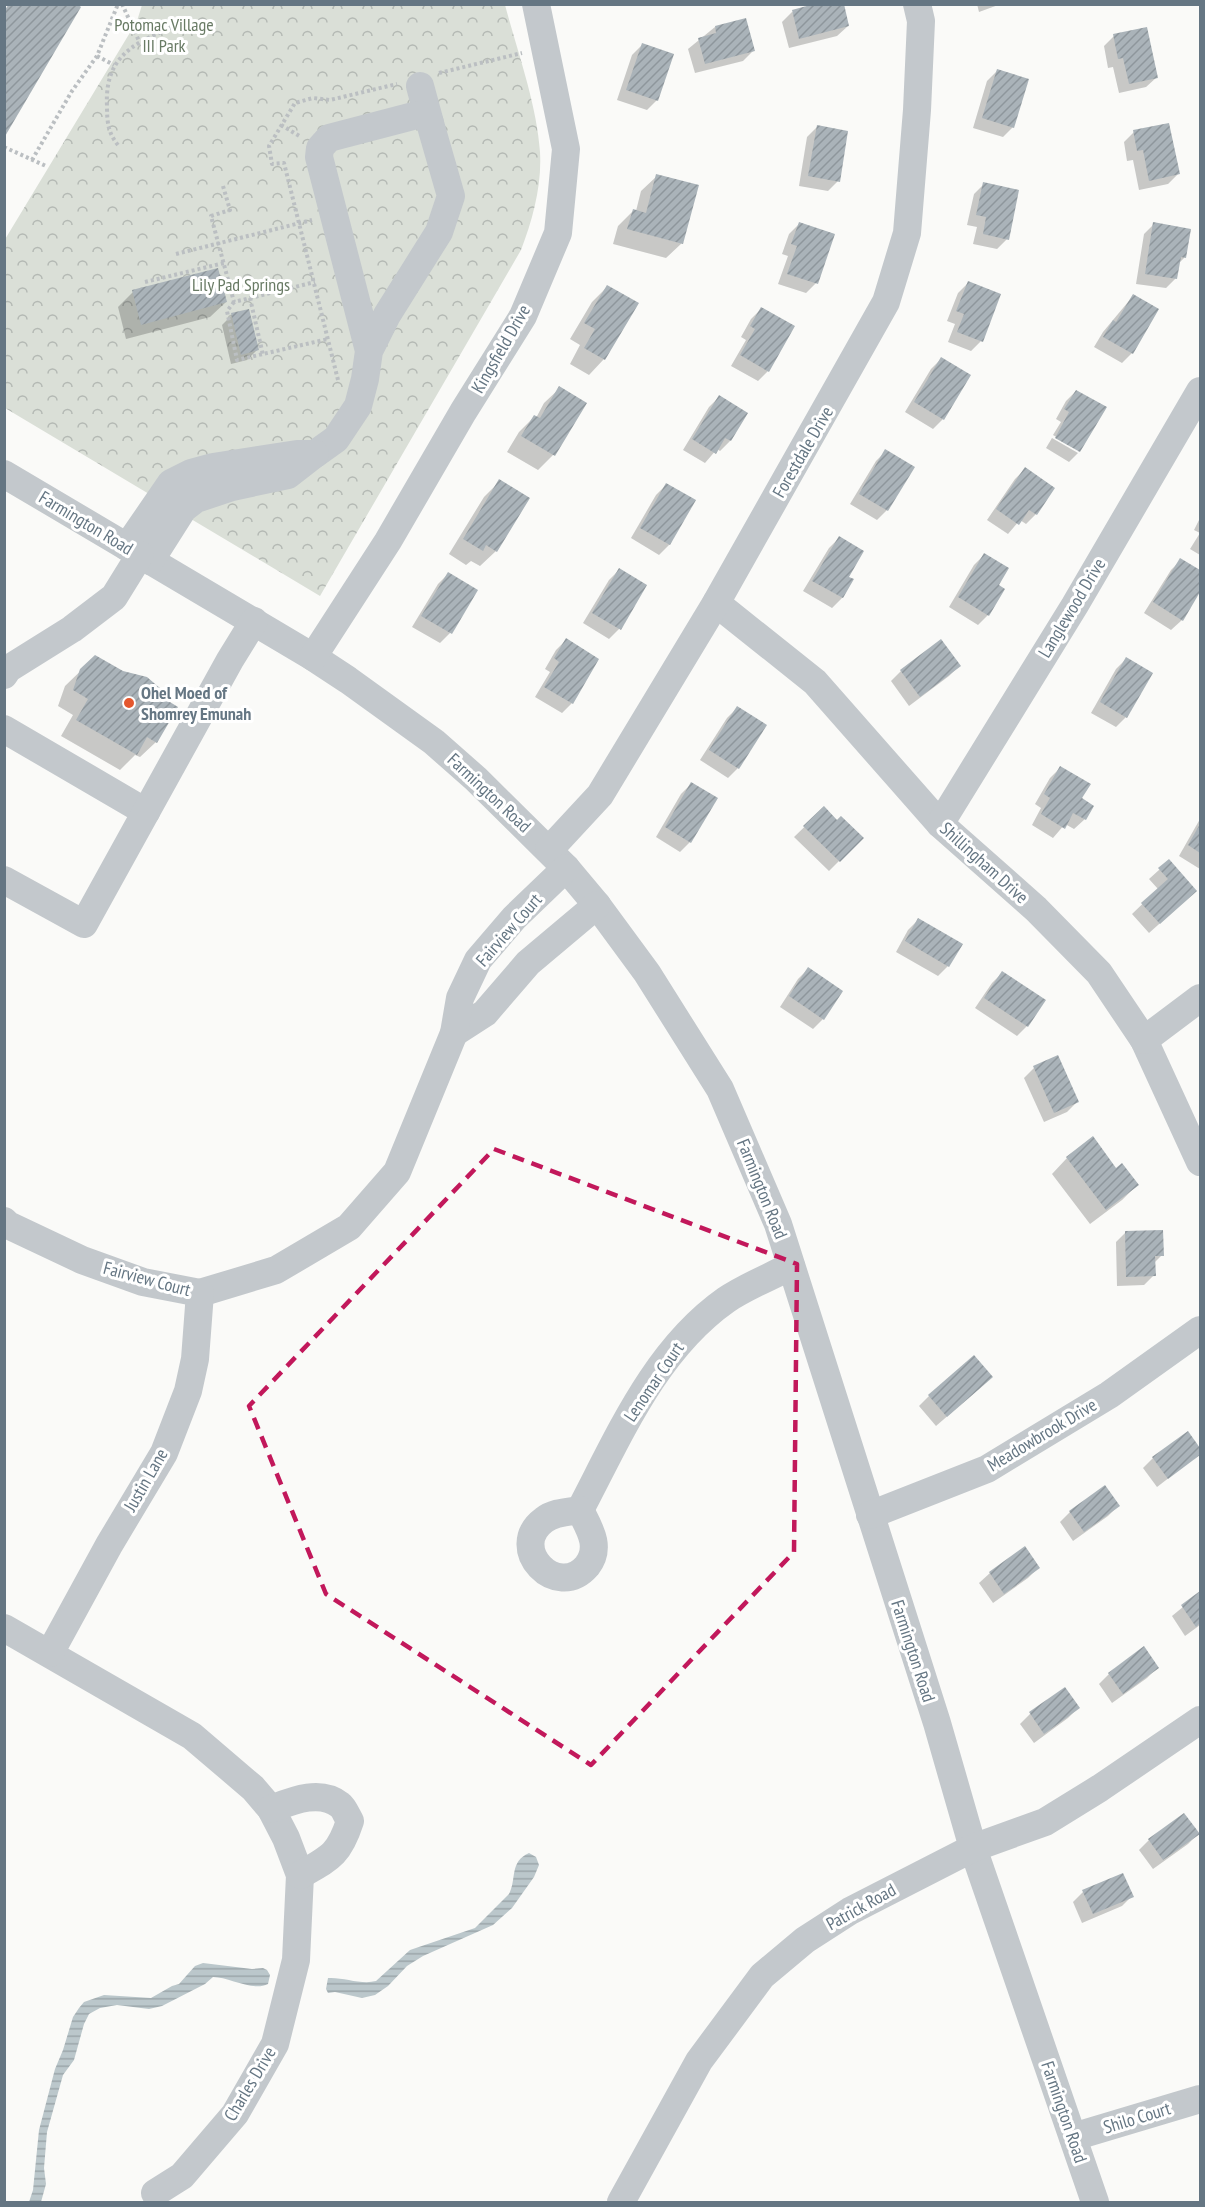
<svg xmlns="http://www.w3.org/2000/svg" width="1205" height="2207" viewBox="0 0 1205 2207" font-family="'PT Sans Narrow',sans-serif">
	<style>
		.forest { fill: url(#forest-crowns) }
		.water { fill: url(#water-rules) }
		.shadow { fill: #0003 }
		.building { fill: url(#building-hatch) }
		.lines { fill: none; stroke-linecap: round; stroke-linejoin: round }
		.path { stroke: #bbbfc2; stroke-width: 4; stroke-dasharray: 3 3; stroke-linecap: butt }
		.minor { stroke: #c3c8cc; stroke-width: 28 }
		.marked { fill: none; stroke: #c2185b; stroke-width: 4.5; stroke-dasharray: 12 8; stroke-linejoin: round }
		.poi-dot { fill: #e4572e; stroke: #fff; stroke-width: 2 }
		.labels { text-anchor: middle; stroke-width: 6; stroke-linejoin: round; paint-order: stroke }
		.park-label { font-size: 18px; fill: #687a64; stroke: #fff }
		.street-label { font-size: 18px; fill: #657683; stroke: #fff }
		.poi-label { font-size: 18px; font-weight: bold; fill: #657683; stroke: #fff; text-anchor: start }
	</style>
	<defs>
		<pattern id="forest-crowns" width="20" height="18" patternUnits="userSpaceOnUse" patternTransform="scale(1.5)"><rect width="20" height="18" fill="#dadfd7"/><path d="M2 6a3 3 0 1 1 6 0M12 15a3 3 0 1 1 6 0" fill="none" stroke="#b4b9b4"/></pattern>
		<pattern id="water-rules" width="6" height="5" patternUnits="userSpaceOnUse" patternTransform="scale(1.5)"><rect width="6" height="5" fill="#bbc7cb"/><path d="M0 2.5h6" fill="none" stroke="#9ca6aa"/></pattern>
		<pattern id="building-hatch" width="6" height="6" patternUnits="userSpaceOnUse" patternTransform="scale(1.5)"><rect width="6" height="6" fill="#aab3b9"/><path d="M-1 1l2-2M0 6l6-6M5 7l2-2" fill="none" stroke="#8e969c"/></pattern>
	</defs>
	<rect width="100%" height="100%" fill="#fafaf8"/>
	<path class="forest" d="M142,5H505C517,50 537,105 540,152C542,185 533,219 521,250L320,596L5,408L4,241L137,21Z"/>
	<g class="water">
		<path d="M529,1853L536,1857L539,1865L534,1877L512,1908L493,1925L423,1956L407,1966L388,1986L375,1995L362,1998L335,1992L328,1993L326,1989L328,1978C344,1977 361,1985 376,1981L410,1950L475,1928L509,1894C517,1879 509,1862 529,1853Z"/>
		<path d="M203,1963L252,1969L263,1968L267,1970L270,1975L268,1984C253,1992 229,1977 213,1977L205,1984L162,2006L149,2009L117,2005L100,2008L89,2014L84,2024L74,2060L63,2075L47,2132L44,2168L46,2184L41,2202H29L33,2190L39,2130L55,2069L63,2050L73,2017L79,2008L84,2002L104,1995L151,1998L172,1986L179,1984L195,1966Z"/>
	</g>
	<g class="shadow">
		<polygon points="977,4 1001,4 979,12"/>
		<polygon points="792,12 848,26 837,36 789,48 782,22"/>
		<polygon points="715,27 753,51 743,61 695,73 688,49"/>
		<polygon points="1114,36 1157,77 1146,87 1119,93 1113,67 1108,68 1104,46"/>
		<polygon points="642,45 657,100 647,110 617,100 632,55"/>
		<polygon points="997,71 1013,127 1003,137 973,128 987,81"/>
		<polygon points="817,127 838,181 828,191 799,186 807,137"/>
		<polygon points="1134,132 1178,174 1168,184 1139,190 1133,160 1127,161 1124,142"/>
		<polygon points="657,176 682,243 666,258 613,244 618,226 633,211 636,211 641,191"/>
		<polygon points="984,184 1007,239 997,249 973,244 977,227 967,225 974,194"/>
		<polygon points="799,224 816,283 806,293 778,284 788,256 782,254 789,234"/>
		<polygon points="1154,224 1185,257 1178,264 1176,278 1166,288 1136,284 1144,234"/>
		<polygon points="968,283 981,341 971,351 948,342 955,324 947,321 958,293"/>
		<polygon points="607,287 604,359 589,375 570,364 580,345 570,339 592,302"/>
		<polygon points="133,292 226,302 210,317 126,339 118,307"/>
		<polygon points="1133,296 1132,353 1122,363 1094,347 1103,332"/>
		<polygon points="761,309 768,371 758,381 731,366 746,340 741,337 751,319"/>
		<polygon points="232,315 257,350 247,360 231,364 222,325"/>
		<polygon points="941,359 943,419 933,429 905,412 931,369"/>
		<polygon points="560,388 585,403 553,455 538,470 507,452 519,432 534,417 536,418 544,403"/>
		<polygon points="1076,391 1104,408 1078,452 1078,450 1053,435 1061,422 1056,419 1066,401"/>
		<polygon points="719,397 730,441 720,451 717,449 705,463 683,450 709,407"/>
		<polygon points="1052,438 1078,453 1069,462 1046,448"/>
		<polygon points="886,451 913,467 887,510 877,520 850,504 876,461"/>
		<polygon points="1025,469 1036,514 1026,524 1020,520 1008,534 987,520 1015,479"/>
		<polygon points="500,481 496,551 480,566 471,561 466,565 449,554 484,497"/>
		<polygon points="666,485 694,501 669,545 659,555 631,538 656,495"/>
		<polygon points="1200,518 1200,555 1190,549 1200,533 1194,530"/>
		<polygon points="839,538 847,577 852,580 842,598 832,608 803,591 829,548"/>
		<polygon points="984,555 997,586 988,615 978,625 949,607 974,565"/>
		<polygon points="1181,560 1200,572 1200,589 1182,620 1171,630 1144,613 1171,570"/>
		<polygon points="619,570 619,629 609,639 583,623 609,580"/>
		<polygon points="448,574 476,590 450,633 440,643 412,627 438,584"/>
		<polygon points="566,640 572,703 562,713 535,697 550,672 545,669 556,650"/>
		<polygon points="95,657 163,700 156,742 140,757 135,755 120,770 61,736 73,715 58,706 65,686"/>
		<polygon points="1126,659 1151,674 1126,717 1116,727 1091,713 1116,669"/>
		<polygon points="959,666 949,676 909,706 891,681 901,671"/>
		<polygon points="737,708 738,768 728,778 700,760 727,718"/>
		<polygon points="1060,768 1080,799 1092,806 1085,819 1074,829 1065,824 1053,838 1032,825 1041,808 1035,804 1050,778"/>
		<polygon points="691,784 690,842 680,852 656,837 681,794"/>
		<polygon points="824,808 837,822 862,838 829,871 794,837"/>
		<polygon points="1200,819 1200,869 1179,856"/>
		<polygon points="1169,861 1185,901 1149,933 1132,914 1158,889 1149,879"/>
		<polygon points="918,920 948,966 938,976 896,952 908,930"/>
		<polygon points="808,969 823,1019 813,1029 780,1007 798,979"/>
		<polygon points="1002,973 1027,1026 1017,1036 975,1008 992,983"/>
		<polygon points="1034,1068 1077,1102 1067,1112 1044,1122 1024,1078"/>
		<polygon points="1092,1139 1116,1170 1137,1185 1122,1200 1090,1224 1052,1174 1067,1158"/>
		<polygon points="1126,1232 1162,1255 1154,1263 1154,1275 1144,1285 1117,1286 1116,1242"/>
		<polygon points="981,1387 936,1426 919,1406 929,1396"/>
		<polygon points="1188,1433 1200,1450 1200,1454 1157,1487 1143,1468 1153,1458"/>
		<polygon points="1118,1506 1108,1516 1073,1541 1060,1522 1070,1512"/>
		<polygon points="1024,1549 1038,1568 1028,1578 993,1603 979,1583 990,1573"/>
		<polygon points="1200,1593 1200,1625 1185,1636 1172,1616"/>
		<polygon points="1157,1668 1147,1678 1112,1703 1099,1684 1109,1674"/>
		<polygon points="1078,1708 1068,1718 1034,1743 1020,1724 1030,1714"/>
		<polygon points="1198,1834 1188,1844 1153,1869 1139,1850 1149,1840"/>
		<polygon points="1083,1892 1132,1896 1122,1906 1082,1923 1073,1902"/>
	</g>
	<g class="building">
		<polygon points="9,4 77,4 81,7 4,138 4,11"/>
		<polygon points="814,4 844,4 849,26 799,39 792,10"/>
		<polygon points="746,18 755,51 705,64 698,38 716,33 715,26"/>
		<polygon points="1147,27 1158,78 1129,84 1123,58 1118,59 1113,34"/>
		<polygon points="642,43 674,54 658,101 626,90"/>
		<polygon points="997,69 1029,79 1014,128 982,118"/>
		<polygon points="1169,123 1180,174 1149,181 1143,150 1137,151 1133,130"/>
		<polygon points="817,125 848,131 840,182 808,176"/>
		<polygon points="656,174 699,185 683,244 627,229 633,209 646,213"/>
		<polygon points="983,182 1019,190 1009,240 983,234 986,217 976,215"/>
		<polygon points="799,222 835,234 818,284 787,274 797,246 791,244"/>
		<polygon points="1153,222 1191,229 1186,258 1181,257 1177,279 1145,274"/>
		<polygon points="218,268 227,302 141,325 132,290"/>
		<polygon points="968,281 1001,294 983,342 957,332 964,314 956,311"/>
		<polygon points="607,285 639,303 605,360 584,348 595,329 584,323"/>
		<polygon points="1133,294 1159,309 1133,354 1103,337 1113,320 1116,322"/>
		<polygon points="761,307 795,326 769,372 740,355 755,329 750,326"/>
		<polygon points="249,309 259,350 241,355 231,313"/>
		<polygon points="941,357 971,375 944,420 914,402"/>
		<polygon points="559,386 587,403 555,456 521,436 534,415 540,418"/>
		<polygon points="1076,390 1107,407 1080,452 1055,438 1069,412 1064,409"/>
		<polygon points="719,395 748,413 731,441 725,438 716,454 692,439"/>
		<polygon points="885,449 915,467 888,511 859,494"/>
		<polygon points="1025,467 1055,488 1037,515 1029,510 1019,525 996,509"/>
		<polygon points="499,479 530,498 497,552 486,545 483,551 463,539"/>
		<polygon points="666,483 696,500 670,545 640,528"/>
		<polygon points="839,536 864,551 849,577 854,579 843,598 812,581"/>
		<polygon points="984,553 1009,568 999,585 1005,589 989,616 958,597"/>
		<polygon points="1180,558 1200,570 1200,592 1183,621 1153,602"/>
		<polygon points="619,568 647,585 621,630 592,613"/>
		<polygon points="448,572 478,590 452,634 421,616"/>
		<polygon points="566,638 599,659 573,704 544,687 559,662 554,658"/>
		<polygon points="941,639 961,666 920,697 900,670"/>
		<polygon points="95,655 123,671 147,677 168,695 165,699 178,707 157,743 147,737 137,755 76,720 88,699 73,690 80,669"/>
		<polygon points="1126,657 1153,673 1127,718 1100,702"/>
		<polygon points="737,706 767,725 739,769 709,750"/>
		<polygon points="1060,766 1091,784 1082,798 1094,806 1086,820 1073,813 1065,829 1041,814 1050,798 1044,794"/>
		<polygon points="691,782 718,798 691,843 665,827"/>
		<polygon points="824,806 837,820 841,816 864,838 840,862 803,826"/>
		<polygon points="1200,824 1200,853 1188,845"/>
		<polygon points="1169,859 1197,891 1160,924 1141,903 1168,879 1158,868"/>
		<polygon points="918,918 963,944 949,967 905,941"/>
		<polygon points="808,967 843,991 824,1020 789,996"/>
		<polygon points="1002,971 1046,1000 1028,1027 984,998"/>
		<polygon points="1058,1055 1079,1102 1054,1113 1033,1066"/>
		<polygon points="1093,1136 1116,1168 1122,1163 1139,1185 1106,1210 1066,1157"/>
		<polygon points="1163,1230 1164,1256 1155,1256 1156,1276 1126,1277 1125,1231"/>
		<polygon points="974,1355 993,1377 947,1417 928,1395"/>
		<polygon points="1188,1431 1200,1448 1200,1455 1168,1479 1152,1457"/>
		<polygon points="1105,1485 1120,1506 1084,1532 1069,1511"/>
		<polygon points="1025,1546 1040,1568 1004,1594 989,1572"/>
		<polygon points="1200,1591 1200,1623 1196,1627 1181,1605"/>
		<polygon points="1144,1646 1159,1668 1123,1694 1108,1673"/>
		<polygon points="1065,1687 1080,1708 1044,1734 1029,1712"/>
		<polygon points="1184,1813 1200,1834 1163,1860 1148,1839"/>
		<polygon points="1123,1873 1134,1897 1093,1914 1082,1890"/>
	</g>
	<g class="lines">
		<g class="path">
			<polyline points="122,4 139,41"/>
			<polyline points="97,56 114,65"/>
			<polyline points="439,73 522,53"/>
			<polyline points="281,125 301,137"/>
			<path d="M118,145C108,133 107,122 107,106C104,48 145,40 189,20"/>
			<polyline points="4,147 46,166"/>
			<polyline points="32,160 72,91 97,56 118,4"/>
			<polyline points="223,186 230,210 211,216 234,302 315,282"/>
			<polyline points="176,254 312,220"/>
			<polyline points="145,282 224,263"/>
			<polyline points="250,298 263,355"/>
			<polyline points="234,302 227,311 237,360 328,339"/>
			<polyline points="338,380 284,163 272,164 269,146 295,103 313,98 330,100 397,84"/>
		</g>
		<g class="minor">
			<polyline points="420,86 430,123"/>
			<polyline points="315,454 336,439 358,406 365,379 369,351 387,315 439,232 451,196 430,123 423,116 417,115 329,138 320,148 319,157 369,351"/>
			<polyline points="4,474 313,657 348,680 434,742 476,779 566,868 597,905 647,973 720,1089 778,1224 937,1723 973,1848 1095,2202"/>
			<polyline points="127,547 171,483 191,473 213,467 297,454 315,454 288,475 232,487 196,499 183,509 150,561"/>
			<polyline points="716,603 815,682 940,824 1036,909 1099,973 1144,1040 1200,1162"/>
			<polyline points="313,657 388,541 463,412 523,316 558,233 566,149 536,4"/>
			<polyline points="4,675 8,669 72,629 114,597 140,555"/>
			<polyline points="4,729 146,812"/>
			<polyline points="940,824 1075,605 1200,391"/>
			<polyline points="549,850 600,795 716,603 886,302 907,233 917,110 921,21 917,4"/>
			<polyline points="4,880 84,924 230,660 254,621"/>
			<polyline points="454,1033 485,1013 528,963 597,905"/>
			<polyline points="1144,1040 1200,998"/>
			<polyline points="4,1221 8,1225 82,1260 143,1282 200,1293 276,1270 349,1227 397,1172 454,1033 460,998 478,960 514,918 566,868"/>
			<path d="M580,1510C619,1436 655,1350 726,1300C745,1287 770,1277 791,1266"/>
			<path d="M580,1510C589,1528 602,1547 587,1566C557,1601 506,1548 544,1520C554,1512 568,1512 580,1510Z"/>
			<polyline points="870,1515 987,1469 1109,1395 1200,1330"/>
			<polyline points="4,1628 192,1736 253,1788 271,1809 286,1838 300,1875 296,1960 275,2044 235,2114 182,2176 155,2193"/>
			<polyline points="50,1653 109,1545 164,1453 188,1391 195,1359 200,1293"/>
			<path d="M271,1809C292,1801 320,1789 340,1805C344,1808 347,1816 350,1821C339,1855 330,1858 300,1875"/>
			<polyline points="1073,2137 1200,2099"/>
			<polyline points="621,2202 699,2061 762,1976 805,1940 850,1911 973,1848 1045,1822 1100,1788 1200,1720"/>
		</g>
	</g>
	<path class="marked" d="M494,1149L797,1264L794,1552L591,1765L326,1594L249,1406Z"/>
	<circle class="poi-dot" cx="129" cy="703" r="6"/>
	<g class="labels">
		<g class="park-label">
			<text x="164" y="31">Potomac Village<tspan x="164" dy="21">III Park</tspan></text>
			<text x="241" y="291">Lily Pad Springs</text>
		</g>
		<g class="street-label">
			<text transform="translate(501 349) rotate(-60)" y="6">Kingsfield Drive</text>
			<text transform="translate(803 452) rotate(-60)" y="6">Forestdale Drive</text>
			<text transform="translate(86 523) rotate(31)" y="6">Farmington Road</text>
			<text transform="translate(1072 608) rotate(-59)" y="6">Langlewood Drive</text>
			<text transform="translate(489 793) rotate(43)" y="6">Farmington Road</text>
			<text transform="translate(984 863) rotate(42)" y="6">Shillingham Drive</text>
			<text transform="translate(509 930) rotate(-49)" y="6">Fairview Court</text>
			<text transform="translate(762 1189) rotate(68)" y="6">Farmington Road</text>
			<text transform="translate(147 1279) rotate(15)" y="6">Fairview Court</text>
			<text transform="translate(654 1382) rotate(-56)" y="6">Lenomar Court</text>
			<text transform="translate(1042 1435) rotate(-31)" y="6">Meadowbrook Drive</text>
			<text transform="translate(146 1480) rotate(-60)" y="6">Justin Lane</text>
			<text transform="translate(913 1651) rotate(72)" y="6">Farmington Road</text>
			<text transform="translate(861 1907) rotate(-29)" y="6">Patrick Road</text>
			<text transform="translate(250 2084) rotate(-59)" y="6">Charles Drive</text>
			<text transform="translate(1064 2112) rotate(71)" y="6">Farmington Road</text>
			<text transform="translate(1137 2118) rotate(-17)" y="6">Shilo Court</text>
		</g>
		<g class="poi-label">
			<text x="141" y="699">Ohel Moed of<tspan x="141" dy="21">Shomrey Emunah</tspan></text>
		</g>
	</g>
	<rect width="1205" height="2207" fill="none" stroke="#657683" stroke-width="12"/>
</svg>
